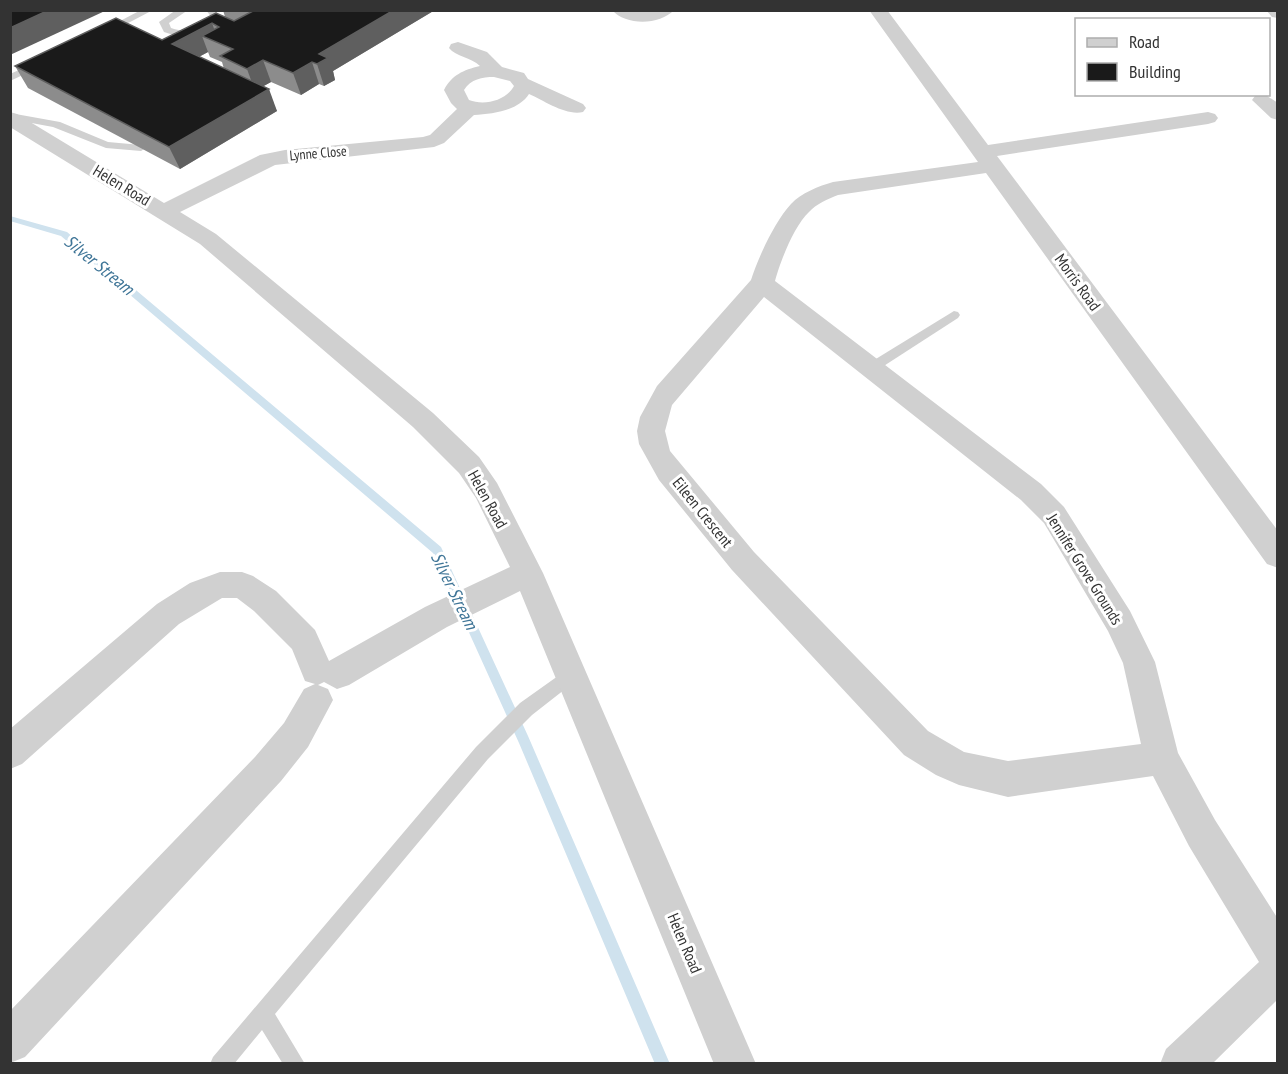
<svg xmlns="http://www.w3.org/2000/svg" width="1288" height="1074" viewBox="0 0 1288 1074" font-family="'PT Sans Narrow',sans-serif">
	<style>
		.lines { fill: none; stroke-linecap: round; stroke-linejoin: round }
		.stream { fill: #cfe2ee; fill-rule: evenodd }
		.service { fill: #d0d0d0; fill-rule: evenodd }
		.minor { fill: #d0d0d0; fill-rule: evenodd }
		.wall { fill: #8c8c8c; fill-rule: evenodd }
		.shaded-wall { fill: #5f5f5f }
		.building { fill: #1a1a1a; stroke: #5f5f5f; stroke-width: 1.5 }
		.labels { text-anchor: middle; stroke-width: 6; stroke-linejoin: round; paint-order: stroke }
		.far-street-label { font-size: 14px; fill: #333; stroke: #fff }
		.street-label { font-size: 16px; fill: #333; stroke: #fff }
		.water-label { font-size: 18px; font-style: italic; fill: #3f7597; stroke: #fff }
	</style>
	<rect width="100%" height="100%" fill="#fff"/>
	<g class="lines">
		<polygon class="stream" points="10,216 67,232 441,547 528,736 670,1064 655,1064 519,743 433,553 61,236 10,221"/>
		<g class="service">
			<polygon points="141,10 153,10 111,32 103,30"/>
			<path d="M176,10H188L169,23L171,28C186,33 203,32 212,18L206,10H215L221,18C209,38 185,40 164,32L159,22Z"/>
			<polygon points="37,62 42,65 40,67 10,81 10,74"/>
			<polygon points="10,113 60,122 108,142 141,145 146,148 141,151 106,148 53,127 10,119"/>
			<polygon points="954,311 958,312 960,315 958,318 876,371 866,371 864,368 866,365"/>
			<polygon points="572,666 578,669 580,674 578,679 532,715 488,759 275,1014 305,1064 283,1064 262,1030 234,1064 210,1064 213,1057 476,747 520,703"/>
		</g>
		<g class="minor">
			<path d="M612,10H674C660,25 626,26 612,10Z"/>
			<path d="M869,10H887L988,145L1208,112L1215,114L1218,118L1215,122L1208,124L997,156L1278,531V568L1267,564L986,173L838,195C828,199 816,204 809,212C794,226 780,262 775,281L1041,484L1064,507L1130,611L1155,662L1178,753L1215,820L1278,919V999L1212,1064H1160L1166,1049L1259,962L1189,846L1153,776L1008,797L959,785L936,775L904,755L732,570L659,480L639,444L637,431L640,417L657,386L751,280C758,258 775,221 791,204C801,193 819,186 833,182L978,162ZM764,297L1021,500L1044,523L1108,631L1123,663L1141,744L1008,761L964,752L928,731L754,552L670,451L665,431L672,405Z"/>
			<polygon points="1266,10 1278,10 1278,18 1272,17"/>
			<path d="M458,42L487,52L502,67L524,73L528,79L583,104L586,108L583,112C566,116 545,101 529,94C518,111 493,114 474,115L444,143L434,147L275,165L180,212L216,234L433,413L479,457L497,483L543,573L756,1064H714L520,591L447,627L349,685L337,689L324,682L318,685L328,689L333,700L308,747L281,781L25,1057L10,1063V1011L255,757L284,723L304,689L315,684L305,681L292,649L254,611L237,598H222L179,624L22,764L10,769V729L157,604L190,583L220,572H242L253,576L276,591L315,630L329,661L425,607L510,567L476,498L459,473L413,427L200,244L10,127V112L17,114L164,203L260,155L285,150L423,137L430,135L457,109L451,103L444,90C452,75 463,70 480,66C471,57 456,57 449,48L451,44ZM494,77L510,81L514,86C506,101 484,106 469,100L464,90C471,79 482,77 494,77Z"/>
			<polygon points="1264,94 1278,103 1278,120 1271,118 1252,100 1255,96"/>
		</g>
	</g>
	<path class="wall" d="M223,10H435L333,71L335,80L324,86L319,84L301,95L271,82L263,86L277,111L180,169L28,88L15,66L162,40L225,17ZM208,52L210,57L222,62L224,69L199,57Z"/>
	<g class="shaded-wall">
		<polygon points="49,10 107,10 10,55 10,28"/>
		<polygon points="394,10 435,10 333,71 335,80 324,86 317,64 319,54"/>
		<polygon points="212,23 219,43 202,36 208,52 181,66 172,44"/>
		<polygon points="263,60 271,82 255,91 247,69"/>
		<polygon points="312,62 319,84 301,95 293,73"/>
		<polygon points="269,89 277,111 180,169 169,147"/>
	</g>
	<g class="building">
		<polygon points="10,10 49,10 10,28"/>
		<polygon points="252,10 394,10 319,54 328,58 317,64 312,62 293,73 263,60 247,69 220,56 233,49 202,36 219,27 212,23 172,44 269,89 169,147 15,66 116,18 162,40 216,13 234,21 253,11"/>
	</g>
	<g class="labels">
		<g class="far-street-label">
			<text transform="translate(318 153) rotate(-5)" y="5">Lynne Close</text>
		</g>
		<g class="street-label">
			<text transform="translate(122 185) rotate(31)" y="6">Helen Road</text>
			<text transform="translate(1078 282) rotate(54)" y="6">Morris Road</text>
			<text transform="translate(488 499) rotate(61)" y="6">Helen Road</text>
			<text transform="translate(703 512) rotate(51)" y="6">Eileen Crescent</text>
			<text transform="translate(1085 569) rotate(58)" y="6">Jennifer Grove Grounds</text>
			<text transform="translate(685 943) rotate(67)" y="6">Helen Road</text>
		</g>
		<g class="water-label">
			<text transform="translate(99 265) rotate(39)" y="6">Silver Stream</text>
			<text transform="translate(454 591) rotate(64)" y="6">Silver Stream</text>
		</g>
	</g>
	<rect width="1288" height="1074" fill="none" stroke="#333333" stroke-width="24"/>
	<rect x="1075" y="18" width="195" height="78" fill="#ffffff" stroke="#adadad" stroke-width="1.5"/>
	<rect x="1087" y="38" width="30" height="9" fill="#d0d0d0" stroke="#adadad" stroke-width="1.5"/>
	<text x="1129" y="48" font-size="18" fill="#333333">Road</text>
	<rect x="1087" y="63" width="30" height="18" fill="#1a1a1a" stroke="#adadad" stroke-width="1.5"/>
	<text x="1129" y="78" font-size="18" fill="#333333">Building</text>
</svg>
